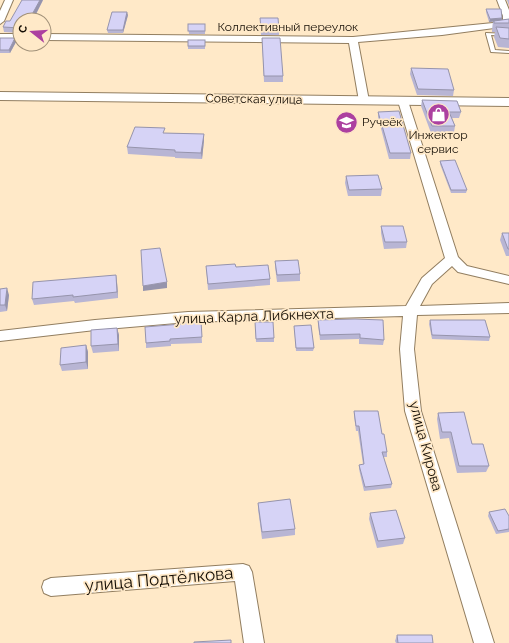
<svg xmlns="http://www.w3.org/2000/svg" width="509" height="643" viewBox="0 0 509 643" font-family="Raleway,sans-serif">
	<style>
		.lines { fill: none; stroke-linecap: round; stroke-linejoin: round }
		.service-casing { stroke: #927e60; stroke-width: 2 }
		.minor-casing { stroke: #927e60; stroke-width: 2 }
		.secondary-casing { stroke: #927e60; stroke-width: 2 }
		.service { fill: #fff; fill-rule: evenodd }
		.minor { fill: #fff; fill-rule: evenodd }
		.secondary { fill: #fff; fill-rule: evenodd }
		.wall { fill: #b8b5d4 }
		.shaded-wall { fill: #9694ac }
		.building { fill: #d6d3f6; stroke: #9694ac }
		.labels { text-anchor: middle; stroke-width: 3.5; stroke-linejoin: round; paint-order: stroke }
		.far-street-label { font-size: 12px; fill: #130c03; stroke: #ffe9c8 }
		.far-poi-label { font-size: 12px; fill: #130c03; stroke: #ffe9c8; text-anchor: start }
		.street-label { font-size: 14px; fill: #130c03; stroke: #ffe9c8 }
		.near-street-label { font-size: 17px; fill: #130c03; stroke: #ffe9c8 }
	</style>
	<rect width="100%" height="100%" fill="#ffe9c8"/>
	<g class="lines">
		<defs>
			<polygon id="service" points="486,33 509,34 509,36 491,35 495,50 509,51 509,53 491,52 486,34"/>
			<g id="minor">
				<polygon points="5,0 13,0 4,21 0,24 0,11"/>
				<polygon points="497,0 505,0 509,10 509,26 442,35 358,42 369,101 364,104 359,101 349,43 44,40 44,34 353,37 503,22 503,16"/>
				<rect x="0" y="34" width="20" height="6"/>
				<polygon points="403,98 408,101 458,257 467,266 509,276 509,284 458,272 452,266 432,284 420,306 509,303 509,313 417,315 414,349 421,411 494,643 474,643 405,411 400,349 403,316 188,322 95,330 0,341 0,331 95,320 188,312 406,306 422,278 445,258 398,101"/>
				<polygon points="243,564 249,566 252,572 264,643 244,643 235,581 51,596 44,593 42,587 44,581 51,578"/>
			</g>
			<polygon id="secondary" points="0,92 509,98 509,106 0,100"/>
		</defs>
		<use href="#service" class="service-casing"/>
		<use href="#minor" class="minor-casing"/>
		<use href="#secondary" class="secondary-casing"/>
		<use href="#service" class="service"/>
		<use href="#minor" class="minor"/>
		<use href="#secondary" class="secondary"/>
	</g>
	<g class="wall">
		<polygon points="43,0 33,20 20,20 20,33 4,32 3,27 10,21"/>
		<polygon points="507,0 509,0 509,6"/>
		<polygon points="486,9 502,18 502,20 509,19 509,48 498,47 494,37 495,32 492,32 492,30 493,21 489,22 486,12"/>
		<polygon points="128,15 123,33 108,33 107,30"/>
		<polygon points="260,18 279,29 279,35 261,35"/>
		<polygon points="188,24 205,24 205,34 189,34"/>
		<polygon points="0,38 16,42 10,53 0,53"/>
		<polygon points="262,38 283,76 283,82 264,82"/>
		<rect x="188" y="40" width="17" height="9"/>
		<polygon points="411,68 454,90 453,96 417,95 410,74"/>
		<polygon points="422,100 461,112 459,118 452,118 455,126 454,132 431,133 421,106"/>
		<polygon points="378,112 411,153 410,159 389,159 378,117"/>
		<polygon points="165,133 204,134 204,140 202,159 175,158 175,157 128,154 127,147"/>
		<polygon points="440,161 467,190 466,193 451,193 440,164"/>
		<polygon points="346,176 382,189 381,196 348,196 345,183"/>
		<polygon points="381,226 407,242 406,248 384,249 381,233"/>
		<polygon points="502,233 509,233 509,256 506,256 500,240"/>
		<polygon points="275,261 300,274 300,281 277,282 275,267"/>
		<polygon points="206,266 236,267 270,279 270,285 208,290"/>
		<polygon points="116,275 117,282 118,298 75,303 74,301 34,305 32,299"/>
		<polygon points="0,289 9,295 7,311 0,312"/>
		<polygon points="318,320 384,340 383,345 359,344 359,339 320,340 318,325"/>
		<polygon points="430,320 490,337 489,341 432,339 429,324"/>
		<polygon points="201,321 202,343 171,344 171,346 146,348 146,343 181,324"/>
		<polygon points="255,322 274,338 274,342 256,342"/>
		<polygon points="294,326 314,348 313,351 296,351"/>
		<polygon points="117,328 119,335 119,351 93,353 91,346"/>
		<polygon points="86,345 88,352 88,369 62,371 60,365"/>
		<polygon points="354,411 382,434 387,452 387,457 383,457 392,484 391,488 364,491 359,469 359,465 363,464 358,431 356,431 354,416"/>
		<polygon points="438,413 489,466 486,472 457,473 449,438 440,439 437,419"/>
		<polygon points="258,503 295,529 295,535 262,539 258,509"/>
		<polygon points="489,512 509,516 509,532 496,534 488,516"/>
		<polygon points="370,513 405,538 403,544 377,548 369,519"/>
		<polygon points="397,635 433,643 396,643 395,641"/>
	</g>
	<g class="shaded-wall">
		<polygon points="40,0 43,0 33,20 29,20"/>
		<polygon points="127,12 128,15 123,33 123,30"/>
		<polygon points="502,18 502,21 489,22 490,19"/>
		<polygon points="15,38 16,42 10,53 9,50"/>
		<polygon points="204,134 204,140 202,159 201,153"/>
		<polygon points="116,275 117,282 118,298 117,292"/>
		<polygon points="167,282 167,288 143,291 143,286"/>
		<polygon points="7,288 9,295 7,311 5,305"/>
		<polygon points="117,328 119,335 119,351 118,344"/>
		<polygon points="86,345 88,352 88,369 86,362"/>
	</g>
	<g class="building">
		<polygon points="22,0 40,0 29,20 20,20 20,28 3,27 6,21 10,21"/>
		<polygon points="486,9 501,9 502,18 490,19"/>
		<polygon points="112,12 127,12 123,30 107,30"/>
		<polygon points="260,18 278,18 279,29 261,29"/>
		<polygon points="509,19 509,23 494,23 494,21"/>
		<rect x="188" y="24" width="17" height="7"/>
		<polygon points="496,27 509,28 509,39 500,38"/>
		<polygon points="0,38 15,38 9,50 0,50"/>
		<polygon points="262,38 280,38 283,76 264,76"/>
		<rect x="188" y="40" width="17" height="6"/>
		<polygon points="411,68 448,69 454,90 418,89"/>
		<polygon points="422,100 457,101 461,112 449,112 455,126 432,126"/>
		<polygon points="399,111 411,153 390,153 378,112"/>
		<polygon points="135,127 165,128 163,133 204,134 201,153 175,152 175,150 127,147"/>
		<polygon points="455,160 467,190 451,190 440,161"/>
		<polygon points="378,175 382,189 349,190 346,176"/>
		<polygon points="381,226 403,226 407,242 385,242"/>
		<polygon points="502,233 509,233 509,249 508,249"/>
		<polygon points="160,248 167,282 143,286 141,250"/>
		<polygon points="298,260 300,274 277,275 275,261"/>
		<polygon points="235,264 236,267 268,265 270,279 208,284 206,266"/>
		<polygon points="116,275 117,292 73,297 73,295 32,299 33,282"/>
		<polygon points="7,288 5,305 0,305 0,289"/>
		<polygon points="355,319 383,320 384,340 360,338 360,334 320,335 318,320"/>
		<polygon points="430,320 485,320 490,337 432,335"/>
		<polygon points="201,321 202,337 170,339 170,341 146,343 145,327 181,324 181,323"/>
		<polygon points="255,322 273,322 274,338 256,339"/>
		<polygon points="311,325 314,348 296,348 294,326"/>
		<polygon points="117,328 118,344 91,346 91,330"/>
		<polygon points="86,345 86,362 60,365 61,348"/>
		<polygon points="354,411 378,411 382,434 384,434 387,452 382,452 392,484 365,487 359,465 364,464 359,426 356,426"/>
		<polygon points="464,412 472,444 483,444 489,466 459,466 451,432 442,432 438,413"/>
		<polygon points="290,499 295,529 262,532 258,503"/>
		<polygon points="505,509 509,516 509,529 498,531 489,512"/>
		<polygon points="396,510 405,538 378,541 370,513"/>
		<polygon points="397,635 432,635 433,643 398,643"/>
		<polygon points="231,640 231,643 194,643 194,642"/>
	</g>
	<defs>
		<symbol id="shop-disc" viewBox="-11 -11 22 22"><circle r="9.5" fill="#ac40a0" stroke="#ffe9c8"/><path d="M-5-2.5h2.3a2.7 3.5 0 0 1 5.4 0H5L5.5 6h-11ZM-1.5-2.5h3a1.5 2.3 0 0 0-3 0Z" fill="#fff"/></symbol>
		<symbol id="school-disc" viewBox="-11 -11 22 22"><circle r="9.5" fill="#ac40a0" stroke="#ffe9c8"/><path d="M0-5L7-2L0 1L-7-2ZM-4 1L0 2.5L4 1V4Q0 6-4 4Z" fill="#fff"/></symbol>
	</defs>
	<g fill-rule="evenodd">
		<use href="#shop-disc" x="426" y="102" width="25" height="25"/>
		<use href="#school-disc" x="334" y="110" width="25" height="25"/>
	</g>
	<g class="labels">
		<g class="far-street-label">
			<text x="288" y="31">Коллективный переулок</text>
			<text transform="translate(254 99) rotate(1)" y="4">Советская улица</text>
		</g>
		<g class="far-poi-label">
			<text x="362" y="126">Ручеёк</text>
			<text x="438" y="139" text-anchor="middle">Инжектор<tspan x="438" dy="14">сервис</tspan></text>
		</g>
		<g class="street-label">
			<text transform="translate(254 316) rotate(-2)" y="5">улица Карла Либкнехта</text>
			<text transform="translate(426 446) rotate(75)" y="5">улица Кирова</text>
		</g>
		<g class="near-street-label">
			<text transform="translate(159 579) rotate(-5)" y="6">улица Подтёлкова</text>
		</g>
	</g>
	<g transform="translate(32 32) rotate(287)"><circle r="19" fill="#ffe9c8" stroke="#a19179"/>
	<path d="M0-3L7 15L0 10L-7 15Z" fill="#ac40a0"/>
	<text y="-6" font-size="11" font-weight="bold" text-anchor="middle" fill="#130c03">С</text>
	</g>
</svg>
